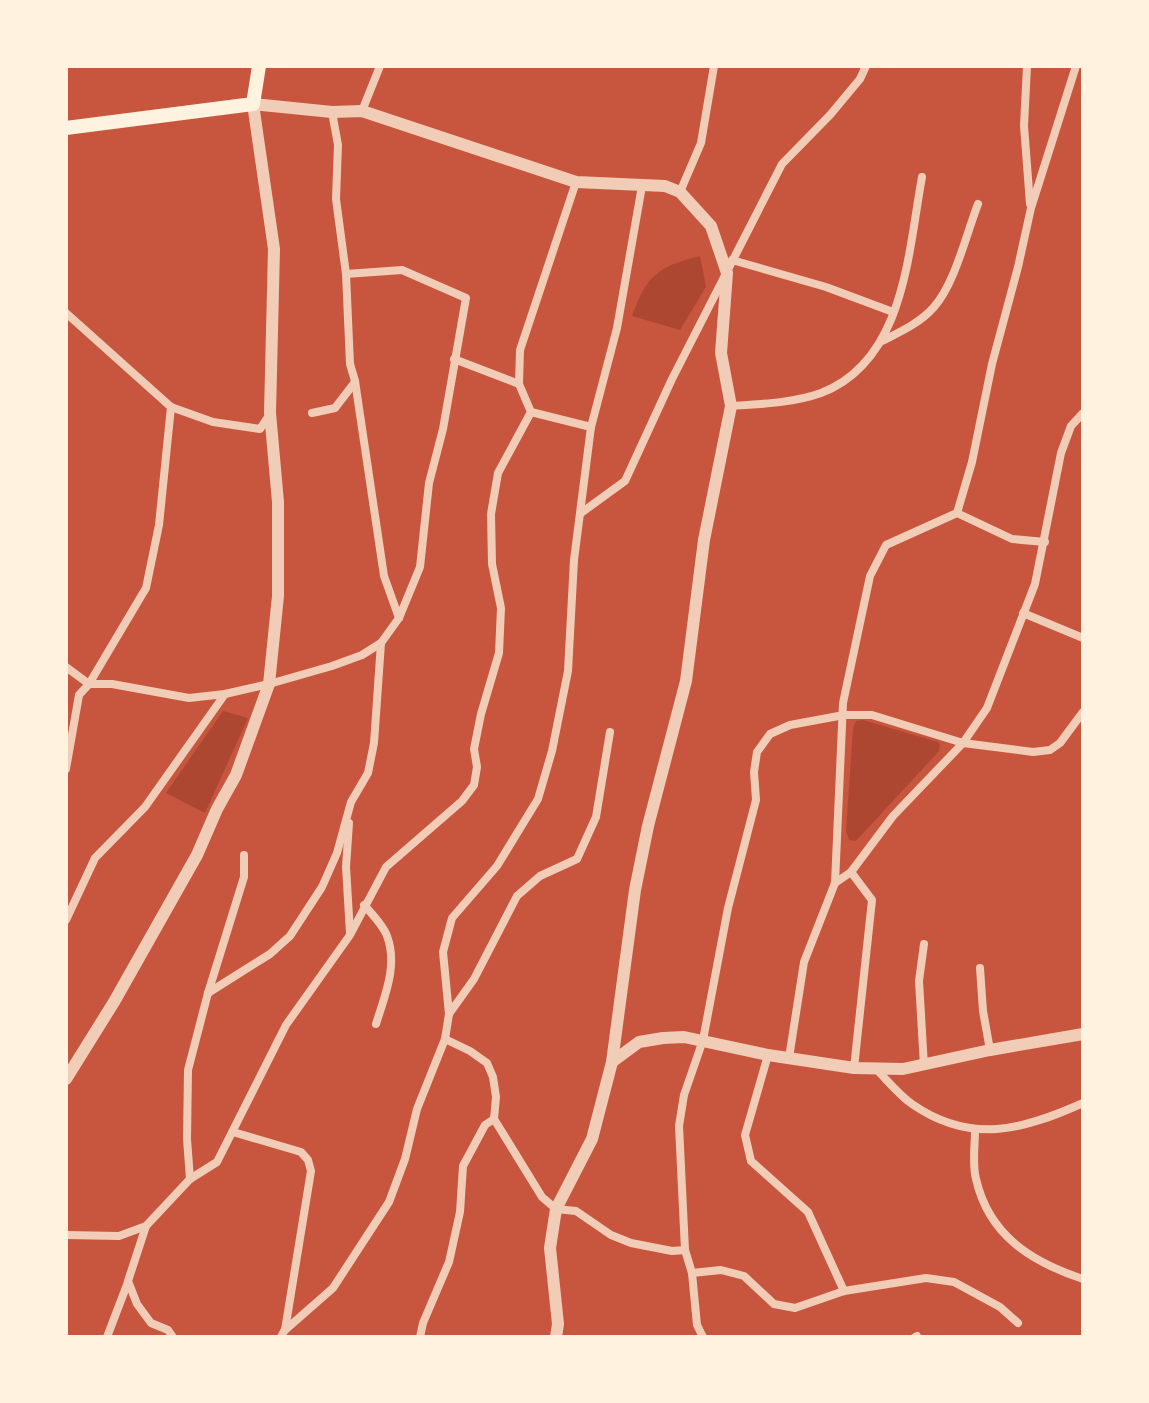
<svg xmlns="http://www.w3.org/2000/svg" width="1149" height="1403" viewBox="0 0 1149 1403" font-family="'Source Sans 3',sans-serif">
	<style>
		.green { fill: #ae4732 }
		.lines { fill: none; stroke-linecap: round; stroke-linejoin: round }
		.minor { stroke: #f1ccb7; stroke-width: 8 }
		.tertiary { stroke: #f1ccb7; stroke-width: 12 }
		.secondary { stroke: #fff3e0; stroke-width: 14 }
	</style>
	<rect width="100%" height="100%" fill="#c8553d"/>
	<g class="green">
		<path d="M700,256L706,287L680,330L632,316C647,274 658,267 700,256Z"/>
		<polygon points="223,711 248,718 205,813 166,793"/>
		<polygon points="863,720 938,742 940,745 939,751 856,841 849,840 846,831 853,729 856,721"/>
	</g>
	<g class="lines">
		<g class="minor">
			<polyline points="1027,66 1024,126 1030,204"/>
			<polyline points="362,111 380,66"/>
			<polyline points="332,112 338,145 336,199 346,274 350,364 355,381 384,576 399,618"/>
			<polyline points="680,192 701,143 714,66"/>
			<polyline points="732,260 826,287 893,312"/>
			<polyline points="66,313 171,407 213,422 260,429 270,414"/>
			<path d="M882,341C900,332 920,323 934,307C955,283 966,235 978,204"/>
			<polyline points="454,359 519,384"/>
			<path d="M731,406C761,404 793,403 821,393C905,361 908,252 922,177"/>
			<polyline points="531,412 591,427"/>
			<polyline points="312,413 335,408 355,382"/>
			<polyline points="581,513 625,481 672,379 782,164 830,115 860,79 866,66"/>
			<polyline points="957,513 1012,539 1045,542"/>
			<polyline points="1023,613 1083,638"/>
			<polyline points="66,667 89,684 112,684 189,698 225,694 269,684 332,666 362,655 381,643 399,618 420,567 429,483 443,429 466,298 402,270 346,274"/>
			<polyline points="66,769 79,695 89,684 146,588 159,525 171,407"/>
			<polyline points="349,823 346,867 350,933"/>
			<polyline points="851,872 872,900 854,1068"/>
			<polyline points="835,883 851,872 893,816 963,743 987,708 1035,584 1061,453 1071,426 1083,413"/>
			<path d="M364,905C372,914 383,925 387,936C398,965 385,995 376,1024"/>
			<polyline points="66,920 95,858 145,807 225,694"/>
			<polyline points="924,944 919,981 924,1066"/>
			<polyline points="980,968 983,1011 990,1050"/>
			<polyline points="208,993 270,954 290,936 322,887 337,853 351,802 368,773 374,743 381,643"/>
			<polyline points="449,1014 443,952 452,918 497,866 538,799 552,751 568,671 574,560 591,427 617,328 642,186"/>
			<polyline points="445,1039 470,1051 487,1063 493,1077 496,1097 494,1119 542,1197 556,1209 576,1211 611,1235 631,1243 672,1251 685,1250"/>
			<polyline points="768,1055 745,1135 751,1161 808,1212 844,1291"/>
			<polyline points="789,1058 804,962 835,883 843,703 870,576 886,545 957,513 972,462 992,364 1018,267 1031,208 1076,66"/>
			<path d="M876,1069C888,1081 899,1095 912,1104C971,1145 1023,1130 1083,1103"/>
			<path d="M975,1130C975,1146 972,1164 976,1179C989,1236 1032,1262 1083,1279"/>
			<polyline points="233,1132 301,1152 308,1160 311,1171 285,1330"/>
			<polyline points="190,1179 187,1139 188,1070 208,993 244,877 244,855"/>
			<polyline points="146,1226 128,1281 137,1304 151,1323 168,1330 173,1337"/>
			<polyline points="66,1235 119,1236 146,1226 190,1179 217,1162 286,1025 350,935 386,867 462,801 474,785 477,767 474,749 481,714 499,653 501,608 492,564 491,514 498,473 531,412 519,384 520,350 576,182"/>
			<polyline points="692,1273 721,1270 744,1276 774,1304 795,1308 844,1291 926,1278 954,1282 1000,1307 1018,1323"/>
			<polyline points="107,1337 128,1282"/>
			<polyline points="281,1337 284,1331 333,1288 389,1202 405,1159 417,1109 445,1039 449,1014 474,979 517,896 540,876 577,859 596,817 610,732"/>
			<polyline points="420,1337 423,1323 449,1262 460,1212 463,1166 485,1125 494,1119"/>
			<polyline points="703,1337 697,1325 692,1273 685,1250 679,1126 684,1095 703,1040 728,908 756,800 754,772 757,752 770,734 790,725 844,715 872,715 963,743 1033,752 1050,750 1060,743 1083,712"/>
			<polyline points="915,1337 917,1336"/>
		</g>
		<g class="tertiary">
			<polyline points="66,1079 114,1002 197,855 217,809 236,775 269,684 278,596 278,502 270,413 274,249 253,104 332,112 362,111 576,182 665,186 680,192 711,226 727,273 721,353 731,406 704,540 686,681 648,826 635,890 612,1062"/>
			<polyline points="556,1337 558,1324 550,1248 556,1209 592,1139 612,1062 639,1042 663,1038 684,1037 768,1055 854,1068 903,1069 990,1050 1083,1034"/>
		</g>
		<polyline class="secondary" points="66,128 253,104 259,66"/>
	</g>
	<rect width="1149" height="1403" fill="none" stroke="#fff3e0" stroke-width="136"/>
</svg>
